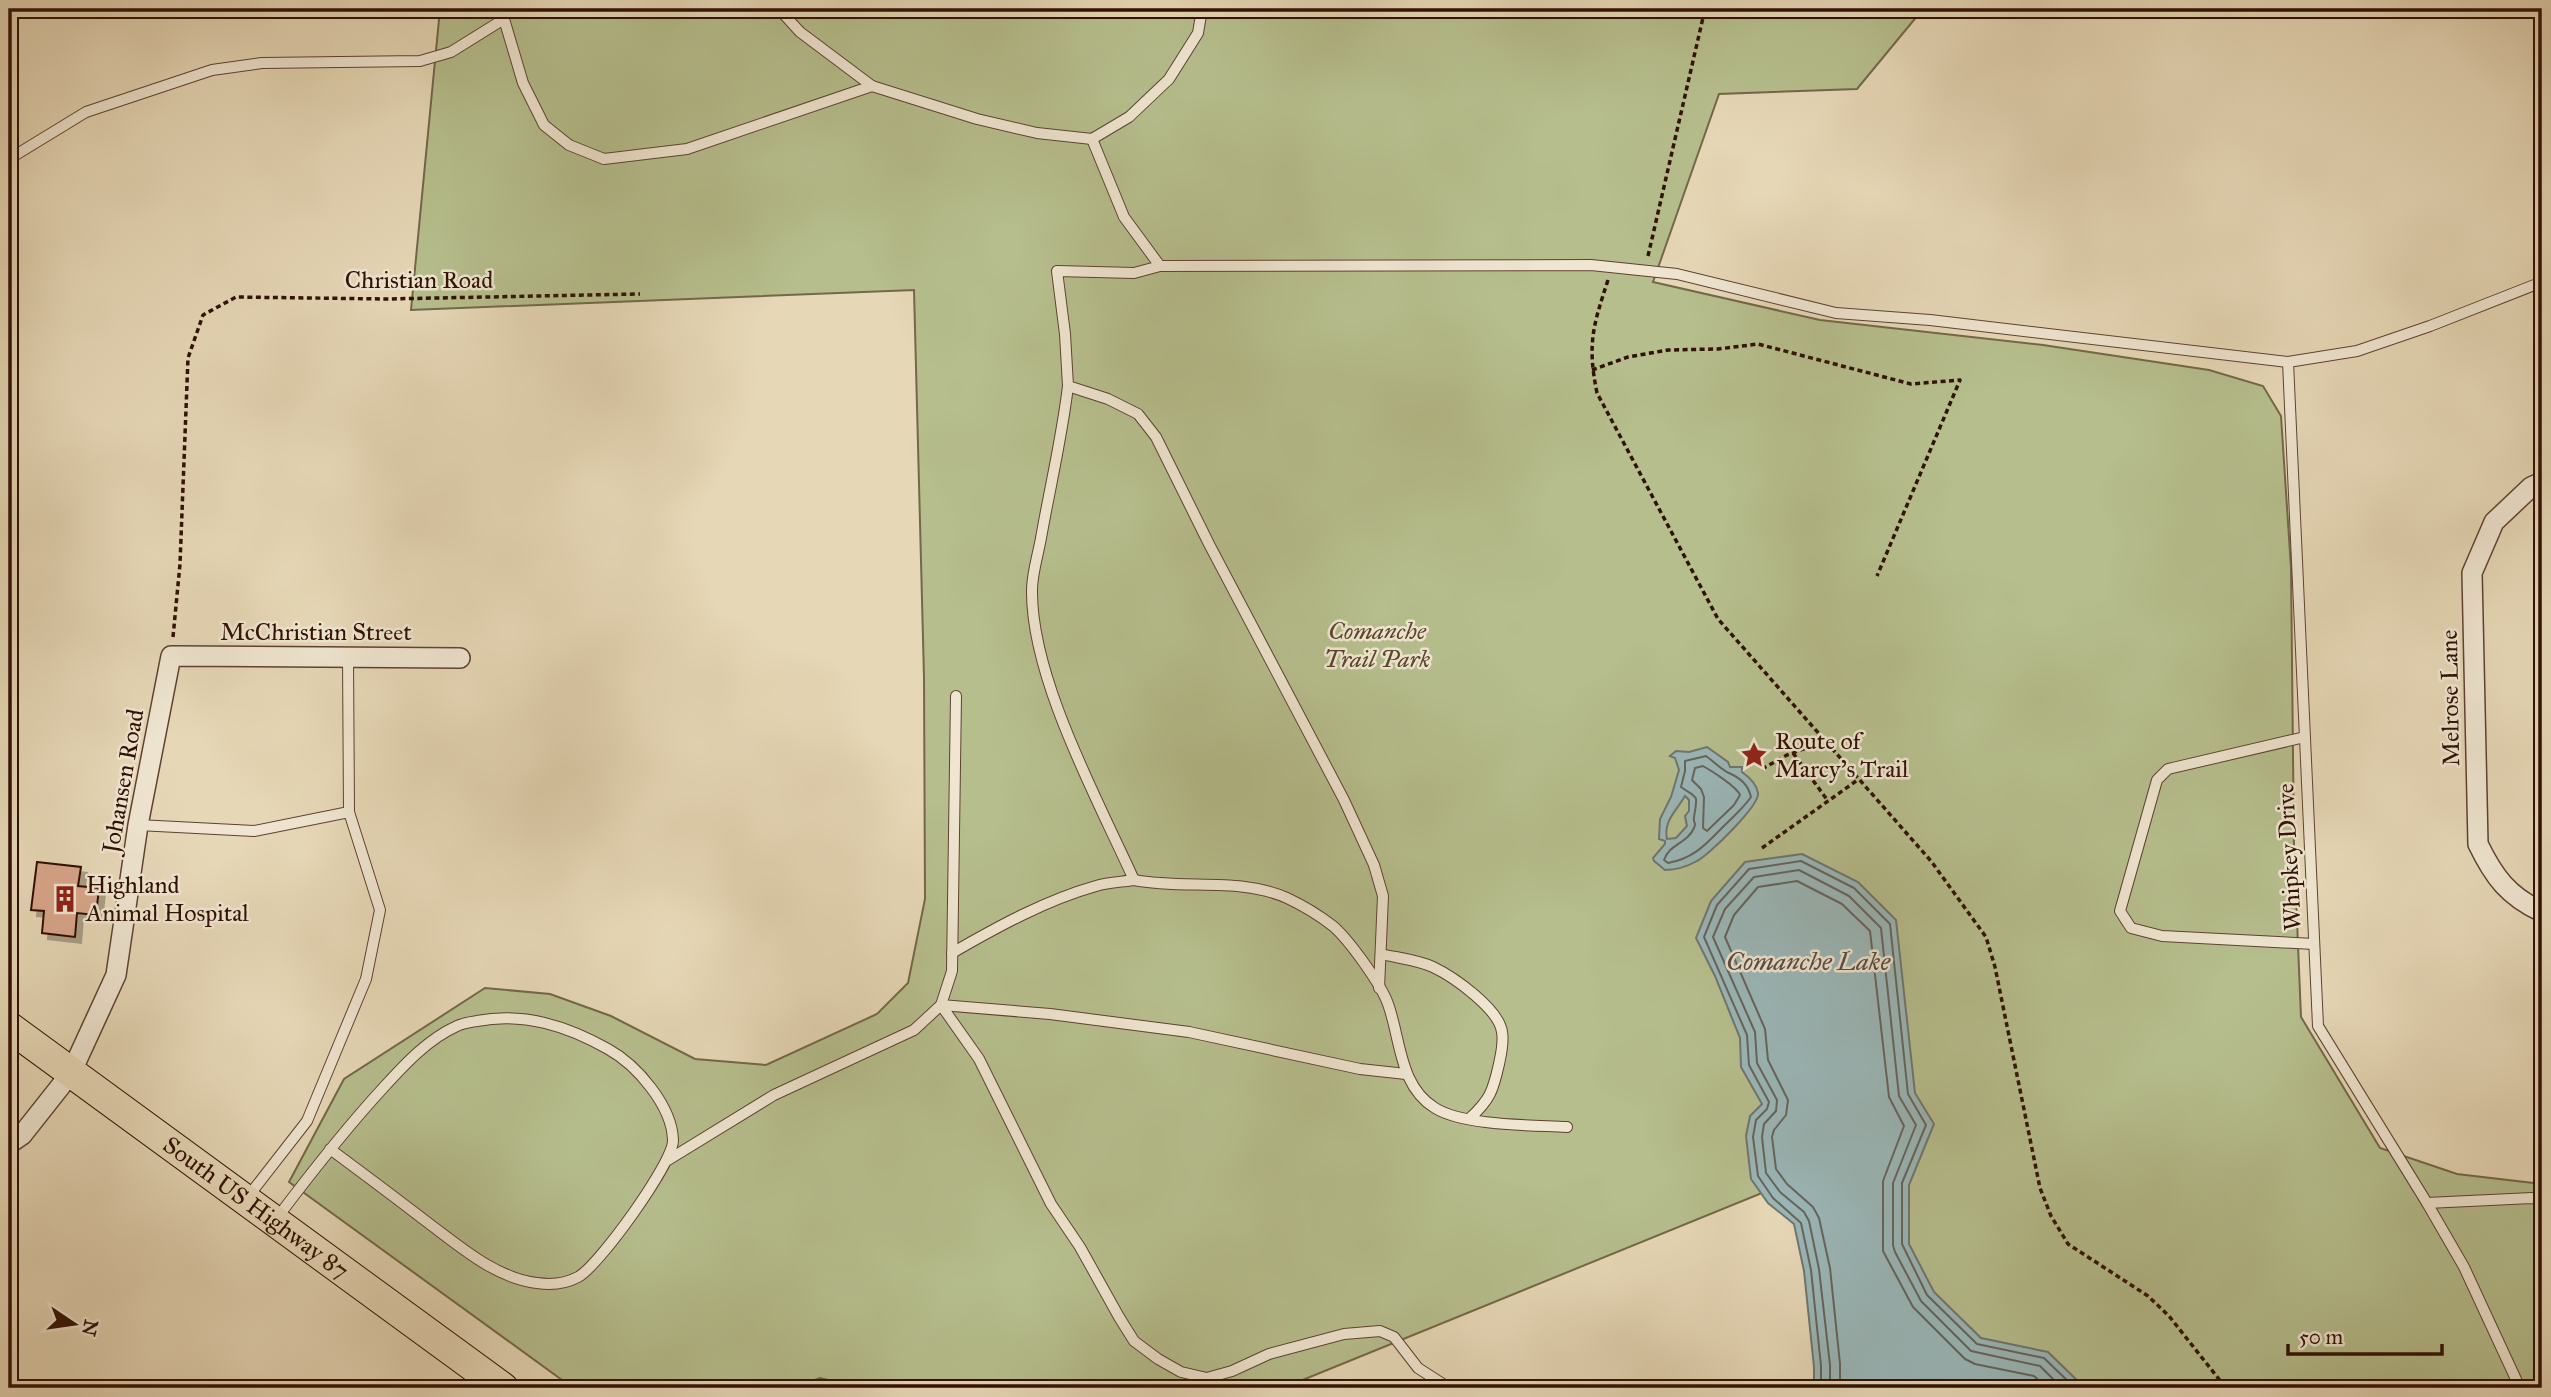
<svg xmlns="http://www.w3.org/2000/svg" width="2551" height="1397" viewBox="0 0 2551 1397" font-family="'IM FELL Great Primer',serif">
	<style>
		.green { fill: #b6be8d; stroke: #736848; stroke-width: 2 }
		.water { fill: #9ab7b8; stroke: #707570; stroke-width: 2; fill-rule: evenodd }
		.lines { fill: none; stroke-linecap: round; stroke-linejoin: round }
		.shore { stroke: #65645e; stroke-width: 2 }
		.building { fill: #d8a68b; stroke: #301103; stroke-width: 2; filter: url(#shadow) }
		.lane-casing { stroke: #5e4230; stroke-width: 12 }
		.street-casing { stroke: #5e4230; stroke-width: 22 }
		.primary-casing { stroke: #301103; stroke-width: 32 }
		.path { stroke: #301103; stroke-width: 3.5; stroke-dasharray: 5 3.5; stroke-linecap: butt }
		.lane { stroke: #efe5d0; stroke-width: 10 }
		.street { stroke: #efe5d0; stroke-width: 19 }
		.primary { stroke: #e6d7b6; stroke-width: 30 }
		.labels { text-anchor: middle; stroke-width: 5; stroke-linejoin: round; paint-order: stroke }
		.street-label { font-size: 24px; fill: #301103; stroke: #efe5d0 }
		.park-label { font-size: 24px; font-style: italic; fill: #58452c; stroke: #efe5d0 }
		.poi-label { font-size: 24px; fill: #301103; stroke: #efe5d0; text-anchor: start }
		.water-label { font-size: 26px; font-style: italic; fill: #554b42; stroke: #efe5d0 }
	</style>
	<defs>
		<filter id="shadow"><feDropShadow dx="6" dy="6" stdDeviation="0" flood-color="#0004"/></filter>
	</defs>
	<rect width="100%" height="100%" fill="#e6d7b6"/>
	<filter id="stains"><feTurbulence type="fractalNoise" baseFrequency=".00286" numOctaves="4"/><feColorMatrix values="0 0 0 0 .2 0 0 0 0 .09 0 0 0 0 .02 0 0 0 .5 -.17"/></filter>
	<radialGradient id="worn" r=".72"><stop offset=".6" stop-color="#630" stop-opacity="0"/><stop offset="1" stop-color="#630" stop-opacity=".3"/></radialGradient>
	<polygon class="green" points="440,9 1923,9 1857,89 1719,94 1653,282 1820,320 2043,345 2209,370 2263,386 2281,416 2291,568 2294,848 2301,1017 2380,1148 2457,1174 2542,1184 2542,1388 2021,1388 1811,1173 1283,1388 861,1388 820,1378 793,1388 573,1388 289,1182 344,1079 485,988 550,994 611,1016 695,1059 766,1065 877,1014 908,983 925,899 924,677 914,290 411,310"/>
	<g class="water">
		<path d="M1707,747L1728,762L1730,767H1742V772C1749,777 1757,785 1758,793C1760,805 1709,855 1697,861C1688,866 1675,870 1665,870L1654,861L1653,858L1665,844V841L1659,839L1660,819L1671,797L1679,770L1675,758L1670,756L1676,751L1689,752ZM1685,796L1689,800V811L1685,816L1687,826L1676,838L1667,839C1663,821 1677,810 1685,796Z"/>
		<polygon points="1802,854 1858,882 1896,920 1915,1093 1934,1124 1909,1185 1909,1244 1934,1292 1981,1338 2048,1352 2085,1388 1814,1388 1814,1367 1804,1271 1794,1224 1768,1203 1751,1179 1746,1136 1750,1116 1762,1104 1741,1067 1740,1038 1715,976 1696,938 1711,901 1745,862"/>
	</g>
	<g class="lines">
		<g class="shore">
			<path d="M1706,756C1712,760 1723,771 1729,773C1740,778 1748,784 1751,797C1744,807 1737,813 1728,822C1709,840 1697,858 1668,863L1664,860C1669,844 1687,844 1694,828C1697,820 1693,826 1694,817C1698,793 1698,799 1681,787L1685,771V761Z"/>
			<path d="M1703,766C1712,771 1737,787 1740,795L1734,805L1707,831L1703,828L1704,797L1701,789L1692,780L1695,768Z"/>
			<polyline points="1821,1388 1821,1366 1811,1270 1801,1223 1773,1198 1758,1176 1753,1137 1756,1120 1767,1109 1769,1102 1749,1065 1747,1035 1704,937 1717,905 1749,869 1801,861 1854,888 1890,924 1908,1094 1926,1125 1902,1183 1902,1244 1927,1295 1977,1344 2044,1358 2075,1388"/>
			<polyline points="1830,1388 1830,1365 1819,1269 1809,1221 1804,1212 1780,1192 1766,1173 1762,1137 1764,1124 1776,1111 1777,1100 1757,1063 1755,1032 1713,937 1725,909 1754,877 1799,870 1849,896 1881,928 1899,1096 1916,1125 1893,1183 1893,1245 1895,1252 1921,1301 1971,1351 2040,1366 2062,1388"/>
			<polyline points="1840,1388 1840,1364 1830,1268 1819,1218 1813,1207 1787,1184 1776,1169 1772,1137 1774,1130 1786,1115 1788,1100 1768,1060 1765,1029 1725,937 1734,915 1758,887 1797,881 1842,904 1870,931 1889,1097 1904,1126 1883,1181 1883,1251 1913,1307 1965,1359 1975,1364 2034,1376 2047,1388"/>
		</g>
	</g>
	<polygon class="building" points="37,862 81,867 78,886 99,888 96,915 77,913 75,937 42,933 44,911 31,910"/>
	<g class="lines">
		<defs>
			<g id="lane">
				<polyline points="497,9 504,19 523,83 544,125 569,145 604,159 687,149 872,86 977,119 1037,133 1092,139 1129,117 1169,79 1198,33 1202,9"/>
				<polyline points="779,9 800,32 872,86"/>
				<polyline points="1092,139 1124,217 1160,266"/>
				<polyline points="9,159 86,112 212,70 262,63 420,61 451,52 504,19"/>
				<polyline points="2288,362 2318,1026 2427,1203 2532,1198 2542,1201"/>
				<polyline points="348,656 349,812"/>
				<polyline points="2305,737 2168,769 2157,780 2120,911 2131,928 2162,936 2314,944"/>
				<polyline points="138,825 254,831 349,812 380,910 366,979 307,1121 247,1198"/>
				<path d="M1134,880C1185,890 1240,877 1287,898C1302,905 1320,916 1333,926C1349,940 1381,984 1388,1004C1401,1040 1399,1086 1435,1108C1464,1126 1532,1125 1567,1127"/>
				<path d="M952,953C997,927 1046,900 1096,886C1108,882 1122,882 1134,880C1098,800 1031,678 1032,590C1032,573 1038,555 1041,538C1050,487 1062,437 1068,386"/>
				<path d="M1381,954C1398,958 1418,960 1433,967C1454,977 1499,1009 1502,1032C1504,1043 1501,1054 1499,1064C1493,1091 1490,1100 1469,1119"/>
				<polyline points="1379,988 1383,896 1374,865 1344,800 1209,544 1156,437 1138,414 1108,399 1068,386 1065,334 1057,271 1134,273 1160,266 1591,265 1677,274 1836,313 1930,320 2288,362 2357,351 2430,326 2542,282"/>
				<polyline points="941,1005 979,1059 1051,1204 1080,1247 1119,1317 1134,1341 1158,1359 1181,1372 1207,1378 1232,1371 1269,1354 1344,1334 1380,1331 1394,1337 1418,1368 1449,1388"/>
				<polyline points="941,1005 1050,1014 1189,1032 1360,1069 1406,1074"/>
				<polyline points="668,1160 774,1095 914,1030 941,1005 952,971 956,696"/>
				<polyline points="2427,1203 2464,1267 2520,1388"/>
				<path d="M277,1218C311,1173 346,1128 384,1087C405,1064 428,1039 457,1026C463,1023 471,1022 477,1021C524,1012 567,1026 608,1049C637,1065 672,1106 673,1140C674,1162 598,1267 578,1277C565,1284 551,1285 537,1283C494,1278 457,1244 423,1219C392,1195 361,1172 330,1149"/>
				<polyline points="1598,1388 1630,1386 1638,1388"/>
			</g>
			<g id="street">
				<path d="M2542,482L2531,487L2494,522L2472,573L2478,844C2494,877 2508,896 2542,912"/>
				<polyline points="9,1144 22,1135 71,1073 116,975 138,825 171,656 460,658"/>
			</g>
			<g id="primary">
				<path id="s1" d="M9,1027L503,1388"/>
			</g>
		</defs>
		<use href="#lane" class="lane-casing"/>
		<use href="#street" class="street-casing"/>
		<use href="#primary" class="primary-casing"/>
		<g class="path">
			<polyline points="1648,256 1705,9"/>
			<path d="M1608,280C1593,326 1587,344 1597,393L1718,619L1931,861L1986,937L1995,967L2040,1188L2051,1216L2068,1244L2148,1296L2169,1316L2226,1388"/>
			<polyline points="1592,370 1628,357 1668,350 1718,349 1758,344 1911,384 1960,380 1877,576"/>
			<polyline points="173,637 180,564 188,358 203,315 236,297 386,299 640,294"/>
			<polyline points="1793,753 1828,801"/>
			<polyline points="1762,769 1787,755 1825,741"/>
			<polyline points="1762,848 1859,779"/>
		</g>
		<use href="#lane" class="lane"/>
		<use href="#street" class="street"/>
		<use href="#primary" class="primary"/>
	</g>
	<defs>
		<symbol id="sight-bare" viewBox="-9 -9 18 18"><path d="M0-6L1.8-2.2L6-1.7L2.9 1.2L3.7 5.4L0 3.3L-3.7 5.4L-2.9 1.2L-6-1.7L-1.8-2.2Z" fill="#8f2418" stroke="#efe5d0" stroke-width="2.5" paint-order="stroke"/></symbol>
		<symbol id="building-bare" viewBox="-9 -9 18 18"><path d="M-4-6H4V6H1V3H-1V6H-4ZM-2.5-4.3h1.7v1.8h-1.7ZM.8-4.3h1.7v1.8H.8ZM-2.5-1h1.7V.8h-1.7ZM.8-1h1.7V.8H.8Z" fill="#8f2418" stroke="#efe5d0" stroke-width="2.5" paint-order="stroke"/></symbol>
	</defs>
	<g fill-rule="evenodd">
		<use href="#sight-bare" x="1735" y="736" width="38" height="38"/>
		<use href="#building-bare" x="46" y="880" width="38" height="38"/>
	</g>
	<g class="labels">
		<g class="street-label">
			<text x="419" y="288">Christian Road</text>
			<text x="316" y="640">McChristian Street</text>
			<text transform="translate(2450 698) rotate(-91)" y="8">Melrose Lane</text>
			<text transform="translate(123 781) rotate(-80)" y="8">Johansen Road</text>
			<text transform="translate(2289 857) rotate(-93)" y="8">Whipkey Drive</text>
			<text dy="8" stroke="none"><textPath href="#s1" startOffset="306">South US Highway 87</textPath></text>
		</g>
		<g class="park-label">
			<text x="1377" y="639">Comanche<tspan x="1377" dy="28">Trail Park</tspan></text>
		</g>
		<g class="poi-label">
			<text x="1775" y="749">Route of<tspan x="1775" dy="28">Marcy's Trail</tspan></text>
			<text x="86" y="893">Highland<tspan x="86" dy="28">Animal Hospital</tspan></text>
		</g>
		<g class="water-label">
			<text x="1808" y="970">Comanche Lake</text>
		</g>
	</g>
	<rect width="2551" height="1397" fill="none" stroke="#e6d7b6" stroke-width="35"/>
	<rect x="10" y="10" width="2530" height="1376" fill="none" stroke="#301103" stroke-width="3.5"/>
	<rect x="18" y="18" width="2516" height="1362" fill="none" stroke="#301103" stroke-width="2"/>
	<g transform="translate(74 1324) rotate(103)" stroke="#efe5d0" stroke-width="5" paint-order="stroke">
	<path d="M0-5L12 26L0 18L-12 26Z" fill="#301103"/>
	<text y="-10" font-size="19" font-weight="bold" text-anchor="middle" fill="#301103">N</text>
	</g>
	<path d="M2288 1344v10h154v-10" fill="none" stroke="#301103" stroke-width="3.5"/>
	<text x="2299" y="1344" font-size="21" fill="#301103" stroke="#efe5d0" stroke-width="5" paint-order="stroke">50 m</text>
	<rect width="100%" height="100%" filter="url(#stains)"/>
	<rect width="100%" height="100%" fill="url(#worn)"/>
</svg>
